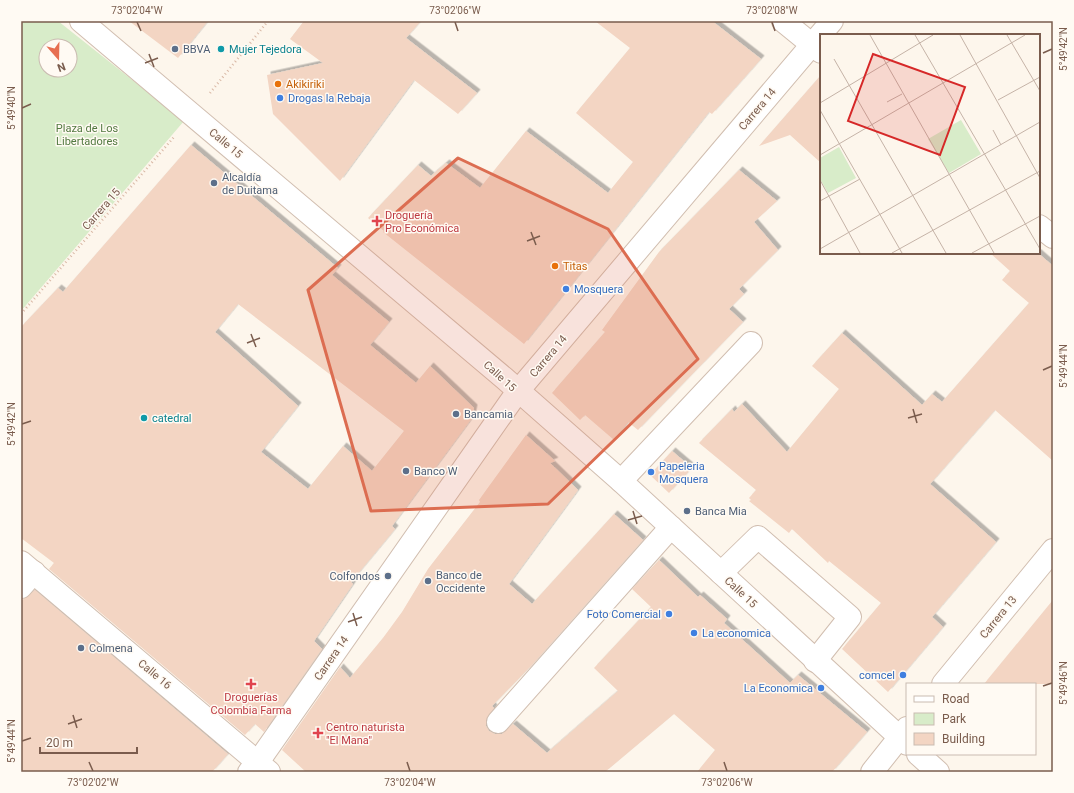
<svg xmlns="http://www.w3.org/2000/svg" width="1074" height="793" viewBox="0 0 1074 793" font-family="Roboto,sans-serif">
	<style>
		.green { fill: #d8ecc9; fill-rule: evenodd }
		.building { fill: #f3d5c3; fill-rule: evenodd; filter: url(#shadow) }
		.lines { fill: none; stroke-linecap: round; stroke-linejoin: round }
		.minor-casing { stroke: #d1beb0; stroke-width: 24 }
		.path { stroke: #d9b8a5; stroke-width: 2.5; stroke-dasharray: 1 3; stroke-linecap: butt }
		.minor { stroke: #fff; stroke-width: 22 }
		.marked { fill: #dc6d51; fill-opacity: 0.2; stroke: #dc6d51; stroke-width: 3; stroke-linejoin: round }
		.ticks { fill: none; stroke: #7a5c4d; stroke-width: 1.5 }
		.service-dot { fill: #5c6f8a; stroke: #fffaf3; stroke-width: 1.5 }
		.culture-dot { fill: #0f9aa8; stroke: #fffaf3; stroke-width: 1.5 }
		.food-dot { fill: #e8710a; stroke: #fffaf3; stroke-width: 1.5 }
		.shop-dot { fill: #3f7fe0; stroke: #fffaf3; stroke-width: 1.5 }
		.health-dot { fill: #e0444e; stroke: #fffaf3; stroke-width: 1.5 }
		.labels { text-anchor: middle; stroke-width: 3; stroke-linejoin: round; paint-order: stroke }
		.service-label { font-size: 11px; fill: #4e5e75; stroke: #fffaf3; text-anchor: start }
		.culture-label { font-size: 11px; fill: #0d838f; stroke: #fffaf3; text-anchor: start }
		.food-label { font-size: 11px; fill: #c56008; stroke: #fffaf3; text-anchor: start }
		.shop-label { font-size: 11px; fill: #366cbe; stroke: #fffaf3; text-anchor: start }
		.street-label { font-size: 11px; fill: #7a5c4d; stroke: #fffaf3 }
		.park-label { font-size: 11px; fill: #537a41; stroke: #fffaf3 }
		.health-label { font-size: 11px; fill: #be3a42; stroke: #fffaf3; text-anchor: start }
		.inset-road { fill: none; stroke: #c5b3a7; stroke-width: 1 }
		.view { fill: #d62828; fill-opacity: 0.15; stroke: #d62828; stroke-width: 2 }
		.inset-edge { fill: none; stroke: #7a5c4d; stroke-width: 2 }
		.neatline { fill: none; stroke: #7a5c4d; stroke-width: 1.5 }
		.ticks-label { font-size: 10px; text-anchor: middle; fill: #7a5c4d }
	</style>
	<defs>
		<filter id="shadow"><feDropShadow dx="3.5" dy="-3.5" stdDeviation="0" flood-color="#0004"/></filter>
	</defs>
	<rect width="100%" height="100%" fill="#fdf6ec"/>
	<path class="green" d="M21,21H58L184,121L21,311ZM46,46H70V70H46Z"/>
	<g class="building">
		<polygon points="129,21 208,21 178,58"/>
		<polygon points="304,21 421,21 406,38 477,93 458,114 414,80 340,181 273,114 267,75 323,63 290,39"/>
		<polygon points="595,21 712,21 761,59 712,114 709,112 524,344 383,232 384,231 368,218 418,165 431,176 446,163 480,188 526,131 608,193 633,162 576,113 630,48"/>
		<polygon points="821,75 821,163 790,135 759,146"/>
		<path d="M191,145L338,268L332,275L389,322L370,345L416,383L430,366L474,408L472,418L392,526L395,529L351,582L353,584L314,641L322,649L264,732L255,724L245,735L49,569L54,563L21,538V327L58,288L63,292ZM238,304L404,431L372,471L343,446L308,489L261,452L298,406L215,332Z"/>
		<polygon points="739,170 777,201 754,222 778,250 739,289 744,294 729,309 743,322 638,430 628,422 614,440 585,415 580,420 552,393 605,332 602,330 659,252"/>
		<polygon points="990,253 1038,253 1053,266 1053,461 995,410 930,484 996,542 932,617 943,627 888,692 842,649 881,603 829,561 828,563 792,529 789,533 749,501 751,500 749,498 756,490 699,443 732,409 734,412 742,404 787,452 839,389 812,366 842,333 922,405 932,394 942,402 1029,303 1002,280 1010,271"/>
		<polygon points="526,435 555,461 550,463 578,490 509,584 532,604 614,514 643,540 532,665 492,706 494,708 486,720 486,726 489,731 495,734 502,734 513,724 547,753 618,691 594,668 651,607 632,589 659,560 698,597 700,595 727,619 724,623 790,683 798,675 867,732 832,772 697,772 715,750 674,714 605,772 306,772 282,750 340,667 350,678 383,638 402,612 428,569 480,502 479,500"/>
		<polygon points="672,451 692,468 669,493 650,475"/>
		<polygon points="35,590 228,754 212,772 21,772 21,601"/>
		<polygon points="1053,600 1053,684 984,684"/>
	</g>
	<g class="lines">
		<defs>
			<g id="minor">
				<polyline points="81,21 504,378 621,481 907,744"/>
				<polyline points="783,21 821,52"/>
				<polyline points="1039,226 1053,237"/>
				<polyline points="621,481 751,343"/>
				<polyline points="21,562 269,772"/>
				<polyline points="721,573 758,537 850,617 815,661"/>
				<polyline points="21,587 34,572"/>
				<polyline points="943,684 1053,550"/>
				<polyline points="498,722 671,527"/>
				<polyline points="918,754 938,772"/>
				<polyline points="249,772 258,762 518,391 832,21"/>
				<polyline points="872,772 907,728"/>
			</g>
		</defs>
		<use href="#minor" class="minor-casing"/>
		<g class="path">
			<polyline points="210,93 268,21"/>
			<polyline points="21,314 174,137"/>
		</g>
		<use href="#minor" class="minor"/>
	</g>
	<path class="marked" d="M458,158L608,229L698,359L548,504L371,511L308,290Z"/>
	<path class="ticks" d="M137,22L141,31M455,22L458,31M772,22L775,31M1043,53L1052,49M149,54L154,67M145,63L158,58M22,108L31,104M531,232L536,245M527,241L540,236M251,334L256,347M247,343L260,338M1043,370L1052,366M913,409L917,423M908,418L922,414M22,424L31,421M633,511L637,524M628,520L642,516M353,613L357,626M348,622L362,617M1043,686L1052,683M73,715L77,728M68,724L82,719M22,741L31,738M89,762L93,771M407,762L410,771M724,762L727,771"/>
	<g class="service-dot">
		<circle cx="175" cy="49" r="4"/>
		<circle cx="214" cy="183" r="4"/>
		<circle cx="456" cy="414" r="4"/>
		<circle cx="406" cy="471" r="4"/>
		<circle cx="687" cy="511" r="4"/>
		<circle cx="388" cy="576" r="4"/>
		<circle cx="428" cy="581" r="4"/>
		<circle cx="81" cy="648" r="4"/>
	</g>
	<g class="culture-dot">
		<circle cx="221" cy="49" r="4"/>
		<circle cx="144" cy="418" r="4"/>
	</g>
	<g class="food-dot">
		<circle cx="278" cy="84" r="4"/>
		<circle cx="555" cy="266" r="4"/>
	</g>
	<g class="shop-dot">
		<circle cx="280" cy="98" r="4"/>
		<circle cx="566" cy="289" r="4"/>
		<circle cx="651" cy="472" r="4"/>
		<circle cx="669" cy="614" r="4"/>
		<circle cx="694" cy="633" r="4"/>
		<circle cx="903" cy="675" r="4"/>
		<circle cx="821" cy="688" r="4"/>
	</g>
	<g class="health-dot">
		<path d="M375 215h4v4h4v4h-4v4h-4v-4h-4v-4h4z"/>
		<path d="M249 678h4v4h4v4h-4v4h-4v-4h-4v-4h4z"/>
		<path d="M316 727h4v4h4v4h-4v4h-4v-4h-4v-4h4z"/>
	</g>
	<g class="labels">
		<g class="service-label">
			<text x="183" y="53">BBVA</text>
			<text x="222" y="181">Alcaldía<tspan x="222" dy="13">de Duitama</tspan></text>
			<text x="464" y="418">Bancamia</text>
			<text x="414" y="475">Banco W</text>
			<text x="695" y="515">Banca Mia</text>
			<text x="436" y="579">Banco de<tspan x="436" dy="13">Occidente</tspan></text>
			<text x="380" y="580" text-anchor="end">Colfondos</text>
			<text x="89" y="652">Colmena</text>
		</g>
		<g class="culture-label">
			<text x="229" y="53">Mujer Tejedora</text>
			<text x="152" y="422">catedral</text>
		</g>
		<g class="food-label">
			<text x="286" y="88">Akikiriki</text>
			<text x="563" y="270">Titas</text>
		</g>
		<g class="shop-label">
			<text x="288" y="102">Drogas la Rebaja</text>
			<text x="574" y="293">Mosquera</text>
			<text x="659" y="470">Papeleria<tspan x="659" dy="13">Mosquera</tspan></text>
			<text x="661" y="618" text-anchor="end">Foto Comercial</text>
			<text x="702" y="637">La economica</text>
			<text x="895" y="679" text-anchor="end">comcel</text>
			<text x="813" y="692" text-anchor="end">La Economica</text>
		</g>
		<g class="street-label">
			<text transform="translate(757 109) rotate(-50)" y="4">Carrera 14</text>
			<text transform="translate(226 143) rotate(40)" y="4">Calle 15</text>
			<text transform="translate(101 209) rotate(-49)" y="4">Carrera 15</text>
			<text transform="translate(548 356) rotate(-50)" y="4">Carrera 14</text>
			<text transform="translate(500 376) rotate(42)" y="4">Calle 15</text>
			<text transform="translate(741 592) rotate(43)" y="4">Calle 15</text>
			<text transform="translate(998 617) rotate(-51)" y="4">Carrera 13</text>
			<text transform="translate(331 658) rotate(-55)" y="4">Carrera 14</text>
			<text transform="translate(155 674) rotate(40)" y="4">Calle 16</text>
		</g>
		<g class="park-label">
			<text x="87" y="132">Plaza de Los<tspan x="87" dy="13">Libertadores</tspan></text>
		</g>
		<g class="health-label">
			<text x="385" y="219">Droguería<tspan x="385" dy="13">Pro Económica</tspan></text>
			<text x="251" y="701" text-anchor="middle">Droguerías<tspan x="251" dy="13">Colombia Farma</tspan></text>
			<text x="326" y="731">Centro naturista<tspan x="326" dy="13">"El Mana"</tspan></text>
		</g>
	</g>
	<g transform="translate(820 34)">
		<rect width="220" height="220" fill="#fdf6ec"/>
		<path d="M141,86L161,120L129,139L108,105ZM19,113L36,144L8,159L0,145V124Z" fill="#d8ecc9"/>
		<path class="inset-road" d="M50,1L174,219M95,1L220,215M140,1L220,144M187,1L220,57M14,25L126,219M178,66L220,43M67,68L82,60M0,69L113,1M0,76L82,219M173,96L181,111M0,121L205,1M0,146L40,219M0,167L40,145M0,215L220,88M72,219L220,137M152,219L220,182"/>
		<path class="view" d="M53,20L145,53L120,121L28,87Z"/>
		<rect width="220" height="220" class="inset-edge"/>
	</g>
	<rect width="1074" height="793" fill="none" stroke="#fffaf3" stroke-width="44"/>
	<rect x="906" y="683" width="130" height="72" fill="#fffaf3" stroke="#cabbb1"/>
	<rect x="914" y="696" width="20" height="6" fill="#ffffff" stroke="#cabbb1"/>
	<text x="942" y="703" font-size="12" fill="#7a5c4d">Road</text>
	<rect x="914" y="713" width="20" height="12" fill="#d8ecc9" stroke="#cabbb1"/>
	<text x="942" y="723" font-size="12" fill="#7a5c4d">Park</text>
	<rect x="914" y="733" width="20" height="12" fill="#f3d5c3" stroke="#cabbb1"/>
	<text x="942" y="743" font-size="12" fill="#7a5c4d">Building</text>
	<g transform="translate(58 58) rotate(160)"><circle r="19" fill="#fffaf3" stroke="#cabbb1"/>
	<path d="M0-3L7 15L0 10L-7 15Z" fill="#e76f51"/>
	<text y="-6" font-size="11" font-weight="bold" text-anchor="middle" fill="#7a5c4d">N</text>
	</g>
	<path d="M40 747v6h97v-6" fill="none" stroke="#7a5c4d" stroke-width="2"/>
	<text x="46" y="747" font-size="12" fill="#7a5c4d" stroke="#fffaf3" stroke-width="3" paint-order="stroke">20 m</text>
	<rect x="22" y="22" width="1030" height="749" class="neatline"/>
	<g class="ticks-label">
		<text x="137" y="14">73°02'04"W</text>
		<text x="455" y="14">73°02'06"W</text>
		<text x="772" y="14">73°02'08"W</text>
		<text transform="translate(1063 49) rotate(-90)" y="4">5°49'42"N</text>
		<text transform="translate(11 108) rotate(-90)" y="4">5°49'40"N</text>
		<text transform="translate(1063 366) rotate(-90)" y="4">5°49'44"N</text>
		<text transform="translate(11 424) rotate(-90)" y="4">5°49'42"N</text>
		<text transform="translate(1063 683) rotate(-90)" y="4">5°49'46"N</text>
		<text transform="translate(11 741) rotate(-90)" y="4">5°49'44"N</text>
		<text x="93" y="786">73°02'02"W</text>
		<text x="410" y="786">73°02'04"W</text>
		<text x="727" y="786">73°02'06"W</text>
	</g>
</svg>
